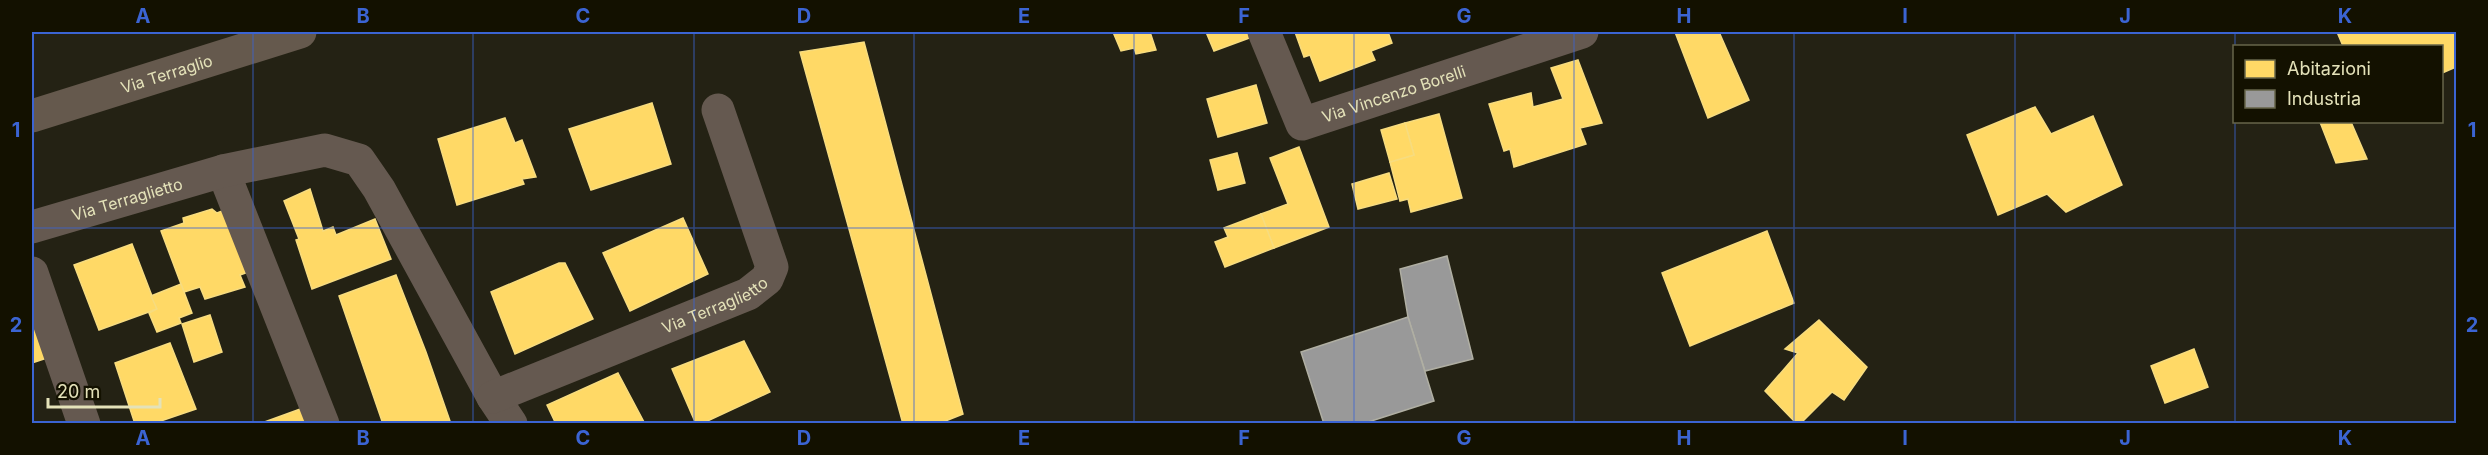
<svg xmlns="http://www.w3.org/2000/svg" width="2488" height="455" viewBox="0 0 2488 455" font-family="Inter,sans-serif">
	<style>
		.homes { fill: #ffd966; stroke: #f7dc7f; stroke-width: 1.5 }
		.industry { fill: #999; stroke: #b0afa3; stroke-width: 1.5 }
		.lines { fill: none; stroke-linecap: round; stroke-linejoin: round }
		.minor { stroke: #655950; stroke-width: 33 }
		.major { stroke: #65594d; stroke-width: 33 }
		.grid { fill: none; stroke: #3b64d3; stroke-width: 1.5; stroke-opacity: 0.55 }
		.labels { text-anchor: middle; stroke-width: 6; stroke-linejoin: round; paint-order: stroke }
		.street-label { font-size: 16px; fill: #e4e2b9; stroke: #131100 }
		.neatline { fill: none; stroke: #3b64d3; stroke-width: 2 }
		.grid-label { font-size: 20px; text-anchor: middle; font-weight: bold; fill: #3b64d3 }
	</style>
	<rect width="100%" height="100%" fill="#242214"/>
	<g class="homes">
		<polygon points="1113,32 1150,32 1156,50 1136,54 1134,48 1121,51"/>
		<polygon points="1206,32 1250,32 1252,37 1214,51"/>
		<polygon points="1295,32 1388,32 1392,43 1371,51 1375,60 1320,81 1310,55 1304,57"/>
		<polygon points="1675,32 1719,32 1749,100 1708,118"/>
		<polygon points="2337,32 2456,32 2456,67 2442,73 2442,46 2343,46"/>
		<polygon points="864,42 963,414 938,424 903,424 800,52"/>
		<polygon points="1578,60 1602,123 1580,128 1586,144 1514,167 1510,149 1504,151 1489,104 1531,93 1533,107 1563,99 1551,68"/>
		<polygon points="1256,85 1267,123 1218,137 1207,99"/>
		<polygon points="652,103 671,164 591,190 569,129"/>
		<polygon points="2035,107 2051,134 2093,116 2122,185 2066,212 2047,194 1998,215 1967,135"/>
		<polygon points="1439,114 1462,198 1411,212 1408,199 1400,201 1390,162 1414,155 1405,123"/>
		<polygon points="505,118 515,143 522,140 536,177 522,179 524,184 457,205 438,139"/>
		<polygon points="2320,122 2351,122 2367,159 2336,163"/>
		<polygon points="1405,123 1414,155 1390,162 1381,130"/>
		<polygon points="1299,147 1329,227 1274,248 1261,214 1288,204 1270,158"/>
		<polygon points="1237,153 1245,183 1218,190 1210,160"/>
		<polygon points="1389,173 1397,199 1358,209 1352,184"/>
		<polygon points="310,189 323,231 333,227 336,235 375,219 391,259 312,289 296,240 299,239 284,201"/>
		<polygon points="235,206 259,268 240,275 245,287 205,299 200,287 184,292 161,231 184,223 183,218 212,209 217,213"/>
		<polygon points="1261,214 1274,248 1225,267 1215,242 1228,237 1224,228"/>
		<polygon points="683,218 708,274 630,311 603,253"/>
		<polygon points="1767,231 1794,303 1690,346 1662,273"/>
		<polygon points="132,244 157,309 99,330 74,265"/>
		<polygon points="559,263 565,263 593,319 515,354 491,292"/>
		<polygon points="396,275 426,352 451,424 383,424 339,296"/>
		<polygon points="181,284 192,313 179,318 181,323 157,332 149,313 157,309 151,296"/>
		<polygon points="32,303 47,358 32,363"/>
		<polygon points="210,315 222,352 194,362 182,324"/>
		<polygon points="1819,320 1867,367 1844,400 1832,392 1800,424 1797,424 1765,391 1798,353 1785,349"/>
		<polygon points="744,341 770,392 701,424 696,424 672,369"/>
		<polygon points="170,343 196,409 152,424 135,424 115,363"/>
		<polygon points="2194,349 2208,387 2165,403 2151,366"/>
		<polygon points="618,373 645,424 556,424 547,405"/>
		<polygon points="314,404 321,424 259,424"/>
	</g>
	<g class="industry">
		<polygon points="1447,256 1473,359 1425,371 1408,317 1400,269"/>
		<polygon points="1408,317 1434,401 1362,424 1324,424 1301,352"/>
	</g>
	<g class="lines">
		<g class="minor">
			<path id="s1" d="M1264,32L1302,124L1582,32"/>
			<polyline points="223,171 323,424"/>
			<path id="s2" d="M32,227L223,171L325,150L359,160L379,189L493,397L511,424"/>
			<polyline points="32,273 84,424"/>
			<path id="s3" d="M493,397L748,294L767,279L772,267L718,110"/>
		</g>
		<path class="major" id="s4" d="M32,116L300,32"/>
	</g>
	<path class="grid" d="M253,32V424M473,32V424M694,32V424M914,32V424M1134,32V424M1354,32V424M1574,32V424M1794,32V424M2015,32V424M2235,32V46M2235,122V424M32,228H2456"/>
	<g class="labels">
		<g class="street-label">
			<text dy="6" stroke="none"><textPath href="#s4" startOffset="141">Via Terraglio</textPath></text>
			<text dy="6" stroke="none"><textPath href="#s1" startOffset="196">Via Vincenzo Borelli</textPath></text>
			<text dy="6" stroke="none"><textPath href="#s2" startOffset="99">Via Terraglietto</textPath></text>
			<text dy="6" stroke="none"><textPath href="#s3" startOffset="240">Via Terraglietto</textPath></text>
		</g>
	</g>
	<rect width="2488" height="455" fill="none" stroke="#131100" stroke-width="66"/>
	<rect x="2233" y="45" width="210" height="78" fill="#131100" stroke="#67654a" stroke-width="1.5"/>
	<rect x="2245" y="60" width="30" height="18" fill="#ffd966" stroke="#67654a" stroke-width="1.5"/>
	<text x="2287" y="75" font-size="18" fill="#e4e2b9">Abitazioni</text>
	<rect x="2245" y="90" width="30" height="18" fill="#999999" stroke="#67654a" stroke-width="1.5"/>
	<text x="2287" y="105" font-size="18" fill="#e4e2b9">Industria</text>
	<path d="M48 398v9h112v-9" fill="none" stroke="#e4e2b9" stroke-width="3"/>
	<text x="57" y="398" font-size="18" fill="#e4e2b9" stroke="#131100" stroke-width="4.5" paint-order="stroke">20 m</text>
	<rect x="33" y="33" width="2422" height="389" class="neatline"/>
	<g class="grid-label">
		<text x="143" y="23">A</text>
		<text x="363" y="23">B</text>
		<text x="583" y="23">C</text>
		<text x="804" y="23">D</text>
		<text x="1024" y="23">E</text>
		<text x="1244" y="23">F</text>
		<text x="1464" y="23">G</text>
		<text x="1684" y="23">H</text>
		<text x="1905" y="23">I</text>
		<text x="2125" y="23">J</text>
		<text x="2345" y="23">K</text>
		<text x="16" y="137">1</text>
		<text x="2472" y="137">1</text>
		<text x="16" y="332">2</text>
		<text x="2472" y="332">2</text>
		<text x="143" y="445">A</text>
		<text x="363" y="445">B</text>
		<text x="583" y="445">C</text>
		<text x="804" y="445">D</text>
		<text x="1024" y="445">E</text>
		<text x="1244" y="445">F</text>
		<text x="1464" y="445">G</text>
		<text x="1684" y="445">H</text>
		<text x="1905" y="445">I</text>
		<text x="2125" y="445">J</text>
		<text x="2345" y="445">K</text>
	</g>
</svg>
